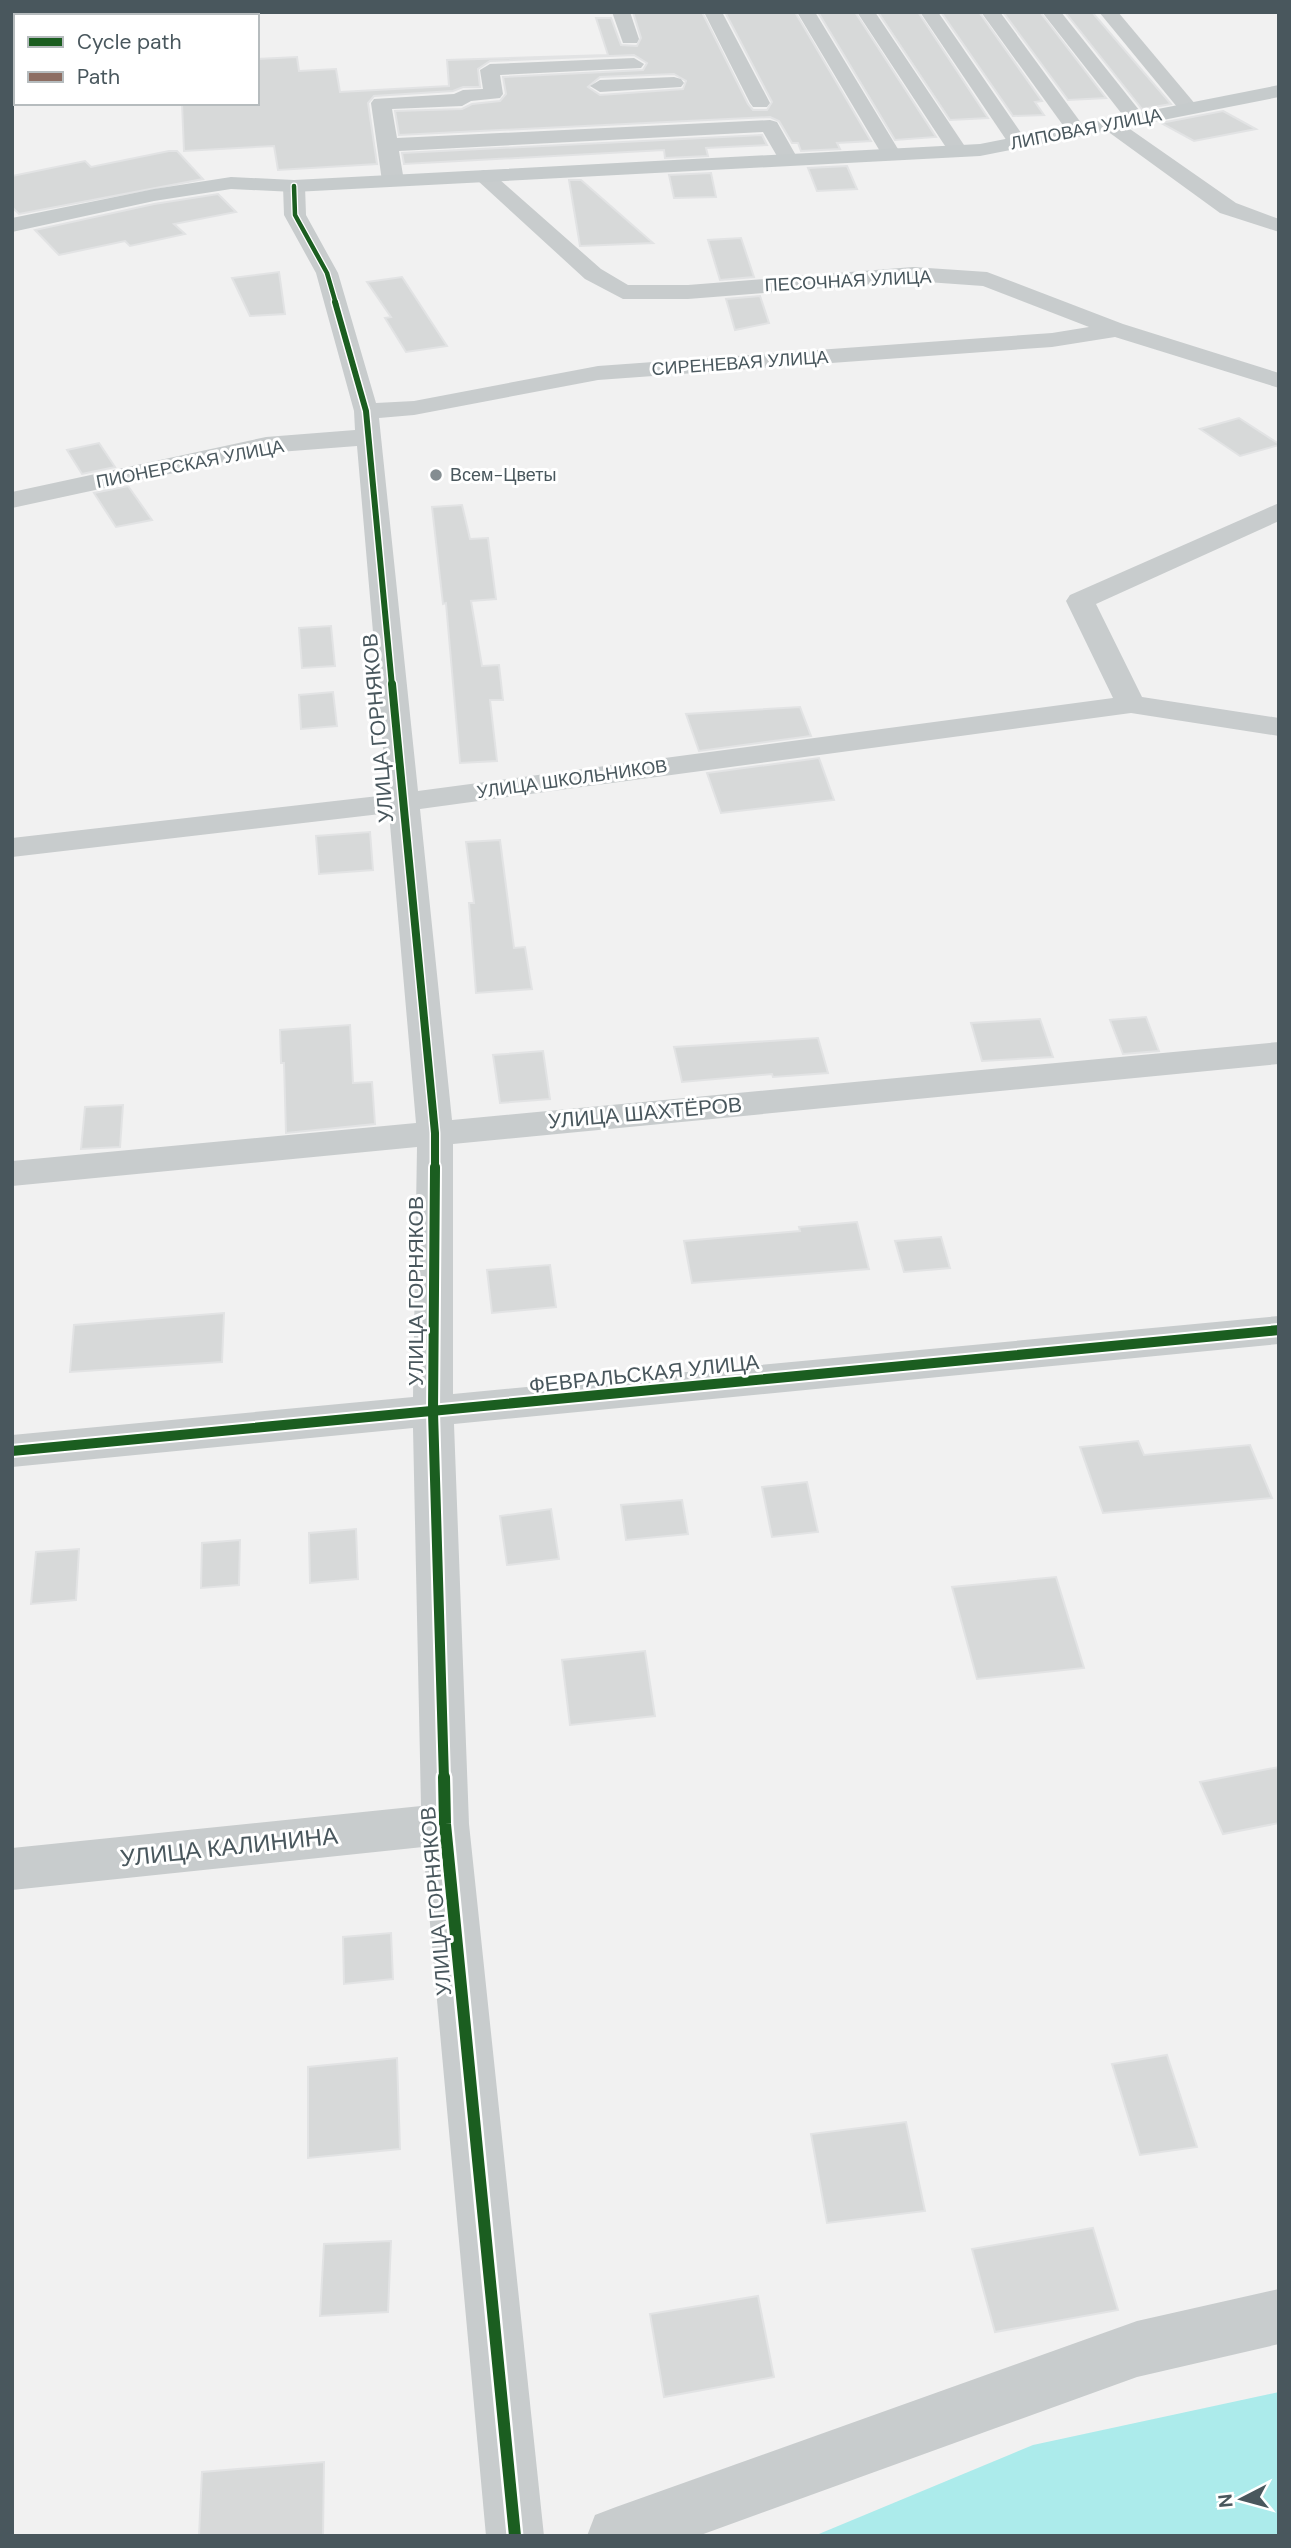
<svg xmlns="http://www.w3.org/2000/svg" width="1291" height="2548" viewBox="0 0 1291 2548" font-family="'DM Sans',sans-serif">
	<style>
		.water { fill: #acebeb }
		.building { fill: #d7d9d9; stroke: #e2e3e4; stroke-width: 2; fill-rule: evenodd }
		.lines { fill: none; stroke-linecap: round; stroke-linejoin: round }
		.minor { fill: #c8cccd; fill-rule: evenodd }
		.major { fill: #c6cbcc; fill-rule: evenodd }
		.quiet { stroke: #8d6e63; stroke-width: 3.5; stroke-dasharray: 8 3.5; stroke-linecap: butt }
		.cycleway-far4-casing { stroke: #fff; stroke-width: 7 }
		.cycleway-far3-casing { stroke: #fff; stroke-width: 9 }
		.cycleway-far2-casing { stroke: #fff; stroke-width: 11 }
		.cycleway-far1-casing { stroke: #fff; stroke-width: 14 }
		.cycleway-casing { stroke: #fff; stroke-width: 17 }
		.cycleway-far4 { stroke: #1b5e20; stroke-width: 4.5 }
		.cycleway-far3 { stroke: #1b5e20; stroke-width: 6 }
		.cycleway-far2 { stroke: #1b5e20; stroke-width: 8 }
		.cycleway-far1 { stroke: #1b5e20; stroke-width: 10 }
		.cycleway { stroke: #1b5e20; stroke-width: 12 }
		.poi-dot { fill: #848d91; stroke: #fff; stroke-width: 2.5 }
		.labels { text-anchor: middle; stroke-width: 6; stroke-linejoin: round; paint-order: stroke }
		.far-street-label { font-size: 18px; fill: #49575d; stroke: #fff }
		.far-poi-label { font-size: 18px; fill: #49575d; stroke: #fff; text-anchor: start }
		.street-label { font-size: 21px; fill: #49575d; stroke: #fff }
		.near-street-label { font-size: 24px; fill: #49575d; stroke: #fff }
	</style>
	<rect width="100%" height="100%" fill="#f1f1f1"/>
	<polygon class="water" points="1279,2392 1279,2536 814,2536 1033,2445"/>
	<g class="building">
		<path d="M633,12H702L748,104L753,110H767L772,102L725,12H795L871,141L837,143L840,149L801,151L798,143H792L779,121L770,117L399,135L395,111L462,109L472,104L500,101L506,94L503,77L643,70L647,63L634,55L490,61L478,69L480,87H463L453,91L374,96L368,103L377,164L278,170L274,146L184,151L182,103H257V59L297,57L299,71L336,69L340,92L449,86L447,60L608,55L596,18H611L621,45L637,46L641,38ZM674,74L686,81L683,89L600,95L588,87L600,77Z"/>
		<polygon points="818,12 855,12 936,137 895,140"/>
		<polygon points="878,12 918,12 988,118 950,120"/>
		<polygon points="941,12 979,12 1042,101 1035,102 1044,115 1013,116"/>
		<polygon points="1003,12 1040,12 1106,98 1068,100"/>
		<polygon points="1065,12 1092,12 1171,104 1142,109"/>
		<polygon points="1223,111 1256,129 1194,141 1161,123"/>
		<polygon points="762,135 767,145 706,148 708,156 665,158 664,150 404,164 402,153"/>
		<polygon points="169,151 177,151 203,179 19,214 12,207 12,176 85,161 91,167"/>
		<polygon points="847,166 857,189 817,191 808,168"/>
		<polygon points="711,173 716,197 674,198 669,175"/>
		<polygon points="569,180 581,180 653,243 580,246"/>
		<polygon points="218,194 236,212 174,224 185,234 130,246 125,241 59,255 35,230 154,204"/>
		<polygon points="741,238 754,277 720,280 708,240"/>
		<polygon points="279,272 285,314 250,316 232,278"/>
		<polygon points="402,277 447,346 406,352 385,318 391,317 367,282"/>
		<polygon points="760,296 769,323 735,330 726,299"/>
		<polygon points="1239,418 1279,444 1279,445 1240,456 1200,429"/>
		<polygon points="99,443 115,467 82,474 67,450"/>
		<polygon points="128,486 152,520 116,527 94,493"/>
		<polygon points="462,505 470,539 488,538 496,599 471,601 482,666 499,665 503,700 490,700 497,761 460,763 446,603 443,604 432,507"/>
		<polygon points="331,626 335,666 302,668 299,628"/>
		<polygon points="333,692 337,726 301,729 299,695"/>
		<polygon points="800,707 811,736 699,751 686,714"/>
		<polygon points="819,758 834,800 721,813 707,773"/>
		<polygon points="370,832 373,870 319,874 316,836"/>
		<polygon points="500,840 514,948 525,947 532,989 476,993 469,903 474,903 466,842"/>
		<polygon points="1146,1017 1159,1051 1123,1054 1110,1020"/>
		<polygon points="1040,1019 1053,1057 982,1061 971,1023"/>
		<polygon points="350,1025 353,1083 372,1082 375,1124 286,1133 284,1063 281,1063 280,1030"/>
		<polygon points="818,1038 828,1073 773,1077 772,1074 682,1082 674,1047"/>
		<polygon points="543,1051 550,1099 500,1103 493,1055"/>
		<polygon points="123,1105 120,1147 81,1149 85,1107"/>
		<polygon points="857,1222 869,1269 692,1283 684,1241 800,1231 799,1227"/>
		<polygon points="941,1237 950,1268 904,1272 895,1241"/>
		<polygon points="550,1265 556,1307 492,1313 487,1270"/>
		<polygon points="224,1313 222,1362 70,1372 74,1325"/>
		<polygon points="1138,1441 1144,1455 1250,1445 1272,1498 1103,1513 1080,1447"/>
		<polygon points="807,1482 818,1532 772,1537 762,1487"/>
		<polygon points="682,1500 688,1534 626,1540 621,1505"/>
		<polygon points="551,1509 559,1559 507,1565 500,1516"/>
		<polygon points="356,1529 358,1579 310,1583 309,1533"/>
		<polygon points="240,1540 239,1585 201,1588 202,1543"/>
		<polygon points="79,1549 76,1600 31,1604 36,1552"/>
		<polygon points="1056,1577 1084,1668 977,1679 952,1587"/>
		<polygon points="645,1651 655,1716 570,1725 562,1660"/>
		<polygon points="1279,1767 1279,1823 1223,1834 1200,1782"/>
		<polygon points="391,1933 393,1979 344,1984 343,1937"/>
		<polygon points="1167,2055 1197,2147 1140,2155 1112,2064"/>
		<polygon points="397,2058 400,2149 308,2158 308,2067"/>
		<polygon points="906,2122 925,2211 827,2223 811,2134"/>
		<polygon points="1093,2228 1118,2310 995,2332 972,2249"/>
		<polygon points="391,2241 388,2312 320,2316 324,2244"/>
		<polygon points="758,2296 774,2377 664,2397 650,2314"/>
		<polygon points="324,2462 323,2536 199,2536 202,2472"/>
	</g>
	<g class="lines">
		<g class="minor">
			<polygon points="612,12 630,12 639,39 637,43 623,43"/>
			<polygon points="704,12 722,12 770,103 767,107 753,107 750,103"/>
			<polygon points="797,12 815,12 901,154 898,158 884,158"/>
			<polygon points="857,12 875,12 968,151 965,155 951,155"/>
			<polygon points="920,12 938,12 1028,143 1025,147 1011,147"/>
			<polygon points="981,12 1000,12 1087,131 1084,135 1070,135"/>
			<polygon points="1042,12 1061,12 1143,115 1146,119 1143,123 1129,123"/>
			<polygon points="1099,12 1118,12 1196,105 1199,109 1196,113 1182,113"/>
			<polygon points="634,58 644,64 641,68 500,75 503,94 500,98 471,101 462,106 392,109 397,138 770,120 777,122 798,159 795,163 781,163 763,132 399,151 404,181 400,185 386,185 382,181 371,103 374,99 454,94 463,90 483,89 480,70 490,64"/>
			<polygon points="16,62 16,74 12,75 12,63"/>
			<polygon points="674,77 681,79 684,83 681,87 600,92 590,86 600,80"/>
			<polygon points="1110,118 1117,120 1236,203 1279,219 1279,232 1220,213 1103,128 1100,124 1103,120"/>
			<polygon points="484,170 491,172 601,269 628,285 688,285 913,267 987,272 1123,324 1279,373 1279,388 1115,337 1052,347 598,380 414,415 379,418 418,791 1113,698 1066,601 1070,595 1279,503 1279,521 1096,604 1142,697 1279,718 1279,736 1131,713 420,809 452,1120 1279,1042 1279,1064 453,1144 453,1394 1279,1316 1279,1344 454,1424 469,1824 544,2536 486,2536 423,1847 12,1890 12,1848 421,1806 413,1428 12,1467 12,1435 413,1397 417,1147 12,1186 12,1161 416,1123 389,813 12,857 12,838 387,795 357,446 266,453 12,508 12,492 266,437 355,430 354,411 316,273 284,215 283,186 286,181 302,181 305,186 306,215 338,273 376,403 414,401 598,366 1052,333 1089,327 983,286 913,281 688,299 623,299 585,279 477,180 473,176 477,172"/>
			<polygon points="1279,2289 1279,2344 1137,2377 698,2536 587,2536 595,2515 616,2507 1137,2321"/>
		</g>
		<polygon class="major" points="1279,85 1279,97 980,156 294,192 231,189 154,201 12,232 12,218 154,189 231,177 294,180 980,144"/>
		<polyline class="quiet" points="183,16 193,12"/>
		<defs>
			<polyline id="cycleway-far4" points="294,186 295,215 327,273 336,304"/>
			<polyline id="cycleway-far3" points="335,302 366,411 392,686"/>
			<polyline id="cycleway-far2" points="392,684 435,1133 435,1169"/>
			<g id="cycleway-far1">
				<polyline points="435,1167 433,1412 444,1779"/>
				<polyline points="12,1451 1279,1330"/>
			</g>
			<polyline id="cycleway" points="444,1777 445,1824 515,2536"/>
		</defs>
		<use href="#cycleway-far4" class="cycleway-far4-casing"/>
		<use href="#cycleway-far3" class="cycleway-far3-casing"/>
		<use href="#cycleway-far2" class="cycleway-far2-casing"/>
		<use href="#cycleway-far1" class="cycleway-far1-casing"/>
		<use href="#cycleway" class="cycleway-casing"/>
		<use href="#cycleway-far4" class="cycleway-far4"/>
		<use href="#cycleway-far3" class="cycleway-far3"/>
		<use href="#cycleway-far2" class="cycleway-far2"/>
		<use href="#cycleway-far1" class="cycleway-far1"/>
		<use href="#cycleway" class="cycleway"/>
	</g>
	<circle class="poi-dot" cx="436" cy="475" r="7"/>
	<g class="labels">
		<g class="far-street-label">
			<text transform="translate(1086 129) rotate(-11)" y="6">ЛИПОВАЯ УЛИЦА</text>
			<text transform="translate(848 281) rotate(-3)" y="6">ПЕСОЧНАЯ УЛИЦА</text>
			<text transform="translate(740 363) rotate(-4)" y="6">СИРЕНЕВАЯ УЛИЦА</text>
			<text transform="translate(190 464) rotate(-11)" y="6">ПИОНЕРСКАЯ УЛИЦА</text>
			<text transform="translate(572 779) rotate(-8)" y="6">УЛИЦА ШКОЛЬНИКОВ</text>
		</g>
		<g class="far-poi-label">
			<text x="450" y="481">Всем-Цветы</text>
		</g>
		<g class="street-label">
			<text transform="translate(378 728) rotate(-95)" y="7">УЛИЦА ГОРНЯКОВ</text>
			<text transform="translate(645 1113) rotate(-5)" y="7">УЛИЦА ШАХТЁРОВ</text>
			<text transform="translate(416 1291) rotate(-90)" y="7">УЛИЦА ГОРНЯКОВ</text>
			<text transform="translate(644 1374) rotate(-6)" y="7">ФЕВРАЛЬСКАЯ УЛИЦА</text>
			<text transform="translate(436 1901) rotate(-95)" y="7">УЛИЦА ГОРНЯКОВ</text>
		</g>
		<g class="near-street-label">
			<text transform="translate(229 1847) rotate(-6)" y="8">УЛИЦА КАЛИНИНА</text>
		</g>
	</g>
	<rect width="1291" height="2548" fill="none" stroke="#49575d" stroke-width="28"/>
	<rect x="14" y="14" width="245" height="91" fill="#ffffff" stroke="#b6bcbe" stroke-width="2"/>
	<rect x="28" y="37" width="35" height="10" fill="#1b5e20" stroke="#b6bcbe" stroke-width="2"/>
	<text x="77" y="49" font-size="21" fill="#49575d">Cycle path</text>
	<rect x="28" y="72" width="35" height="10" fill="#8d6e63" stroke="#b6bcbe" stroke-width="2"/>
	<text x="77" y="84" font-size="21" fill="#49575d">Path</text>
	<g transform="translate(1242 2499) rotate(264)" stroke="#ffffff" stroke-width="5" paint-order="stroke">
	<path d="M0-5L12 26L0 18L-12 26Z" fill="#49575d"/>
	<text y="-10" font-size="19" font-weight="bold" text-anchor="middle" fill="#49575d">N</text>
	</g>
</svg>
